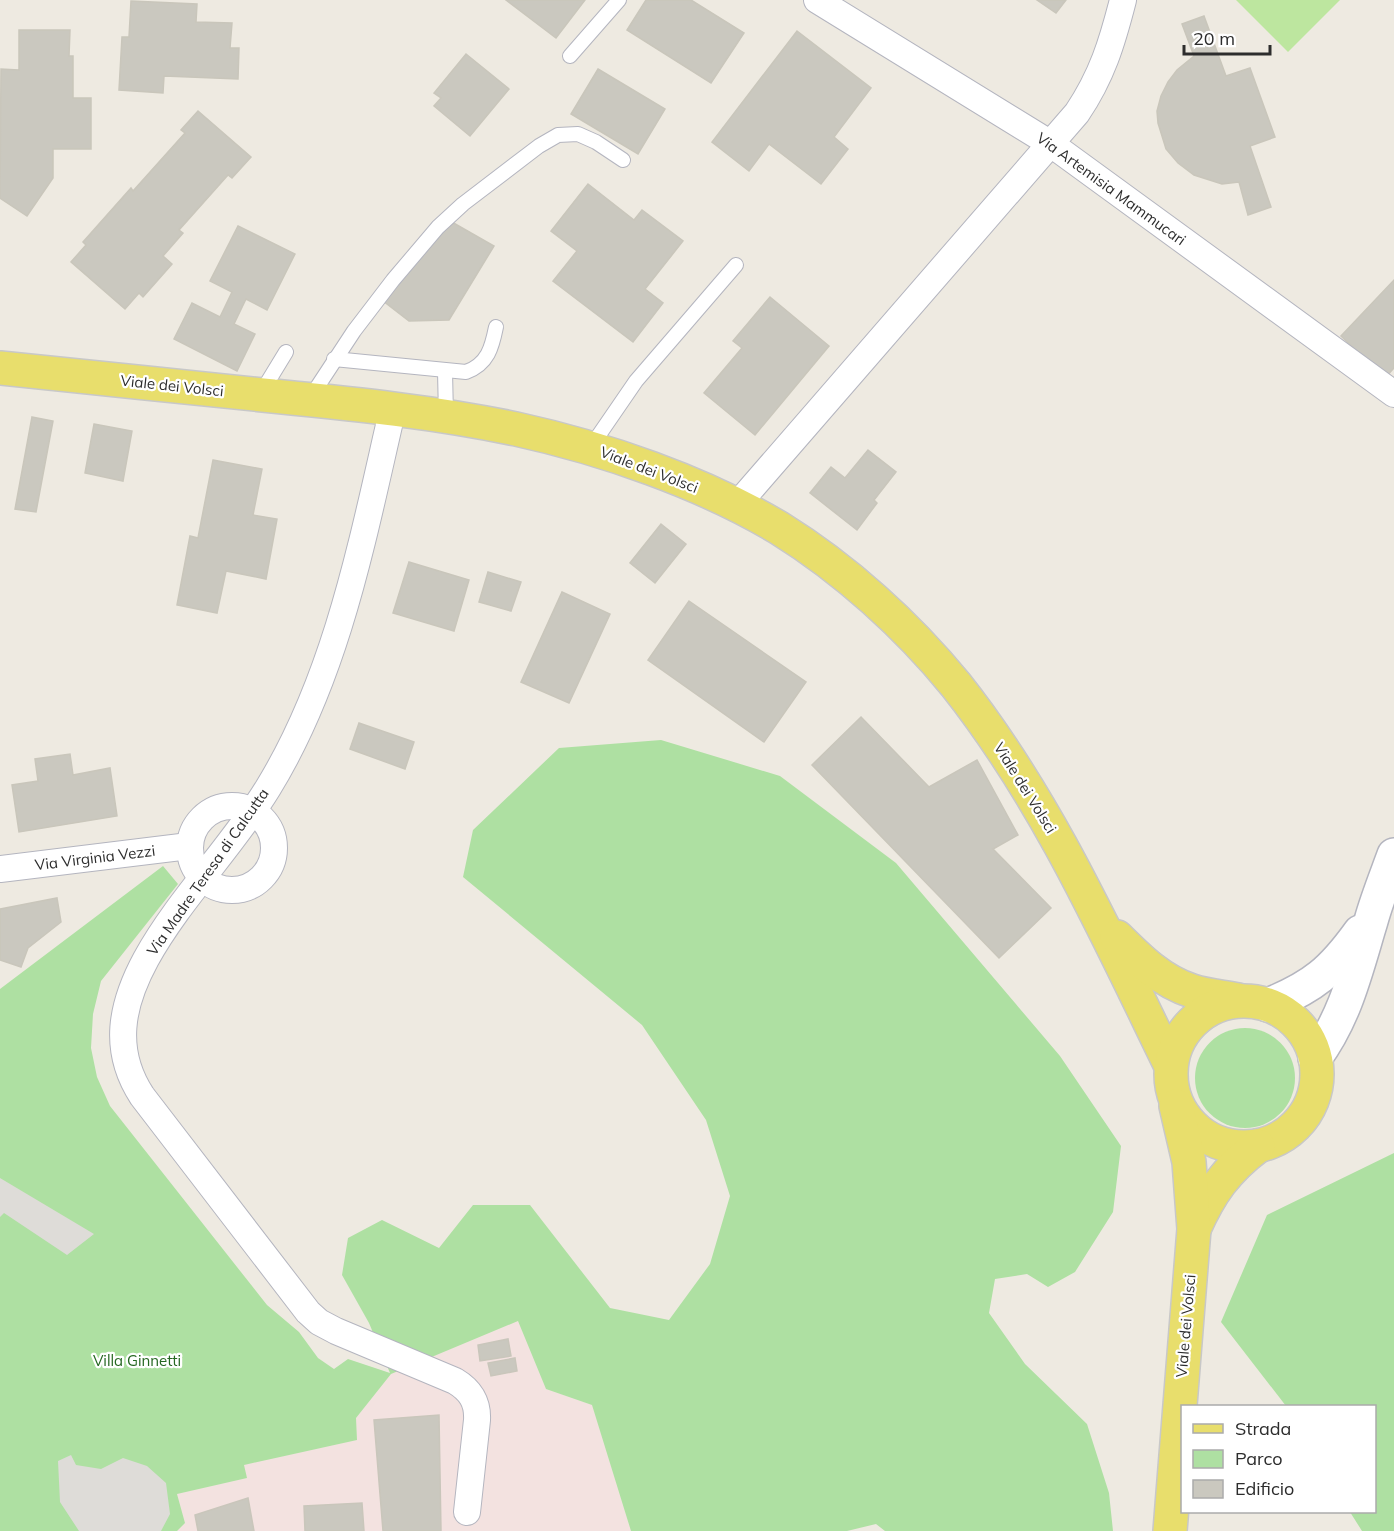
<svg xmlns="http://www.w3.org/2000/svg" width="1394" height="1531" viewBox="0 0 1394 1531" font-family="Mulish,sans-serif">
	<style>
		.medical { fill: #f3e2e0 }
		.green { fill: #aee0a2 }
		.pitch { fill: #bde69f }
		.plaza { fill: #dedcd8 }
		.building { fill: #cac8bf; stroke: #c9c6bb; stroke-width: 1.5 }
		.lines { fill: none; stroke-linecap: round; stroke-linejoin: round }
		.lane-casing { stroke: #b4b5bf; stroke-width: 16 }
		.street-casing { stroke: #b4b5bf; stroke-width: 28 }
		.secondary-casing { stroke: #b4b5bf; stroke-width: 36 }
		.primary-casing { stroke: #c8c8c8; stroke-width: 36 }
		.lane { stroke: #fff; stroke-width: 14 }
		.street { stroke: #fff; stroke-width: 26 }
		.secondary { stroke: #fff; stroke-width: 33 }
		.primary { stroke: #e8de6c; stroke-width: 33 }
		.labels { text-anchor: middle; stroke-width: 4.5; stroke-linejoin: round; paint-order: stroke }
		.street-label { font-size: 15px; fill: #2d2d2d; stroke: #fff }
		.park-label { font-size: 15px; fill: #256721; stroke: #fff }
	</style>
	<rect width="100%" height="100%" fill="#eeeae1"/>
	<polygon class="medical" points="518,1321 546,1389 592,1405 631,1531 177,1531 185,1523 177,1494 247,1478 243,1465 357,1440 356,1418 391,1374"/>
	<g class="green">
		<polygon points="661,740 780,776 896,863 1060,1056 1121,1146 1113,1212 1075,1272 1048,1287 1027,1274 995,1279 989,1313 1025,1364 1087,1424 1109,1493 1113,1531 885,1531 876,1524 847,1531 631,1531 592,1405 546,1389 518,1321 391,1374 356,1418 357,1440 244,1465 247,1478 177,1494 185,1523 177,1531 0,1531 0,989 163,866 178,884 101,981 93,1014 91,1048 97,1077 110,1106 267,1305 299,1332 318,1358 334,1369 348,1359 390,1373 369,1323 342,1275 348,1238 382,1220 439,1248 473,1205 530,1205 610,1308 669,1320 710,1264 730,1196 706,1120 642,1025 463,877 473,830 559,748"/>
		<circle cx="1245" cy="1078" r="50"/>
		<polygon points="1394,1153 1394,1531 1362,1531 1350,1512 1374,1512 1374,1406 1286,1406 1221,1322 1267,1215"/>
	</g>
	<polygon class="pitch" points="1236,0 1340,0 1288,52"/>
	<g class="plaza">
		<polygon points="0,1178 94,1234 67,1255 4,1213 0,1217"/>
		<polygon points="71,1455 76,1465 101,1469 123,1458 147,1466 166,1483 170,1514 161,1531 79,1531 60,1502 58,1461"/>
	</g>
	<g class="building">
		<polygon points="506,0 585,0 556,38"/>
		<polygon points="646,0 691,0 744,33 711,83 627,30"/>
		<polygon points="1037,0 1066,0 1056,13"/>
		<polygon points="131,1 197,4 196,22 232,23 230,48 239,48 238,79 164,76 163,93 119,90 122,37 129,37"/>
		<polygon points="1204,16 1226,76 1250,68 1275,137 1250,146 1271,207 1248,215 1239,182 1222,184 1194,175 1178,163 1166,149 1158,123 1157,111 1161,96 1168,82 1177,70 1194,56 1182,24"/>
		<polygon points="19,30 70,30 69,56 73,56 73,98 91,98 91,149 53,149 53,178 27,216 0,198 1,69 19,70"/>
		<polygon points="797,31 871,88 834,137 848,149 821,184 769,144 749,171 712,142"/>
		<polygon points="466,54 509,89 470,136 434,106 441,98 434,93"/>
		<polygon points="598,69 665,109 638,154 571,114"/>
		<polygon points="198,111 251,157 232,178 228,175 179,230 183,233 163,256 172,264 143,297 139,293 125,309 71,262 86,245 83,242 131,188 133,191 185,133 181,130"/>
		<polygon points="588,184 634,220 642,210 683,241 645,289 663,303 633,342 553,281 577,251 551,231"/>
		<polygon points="450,221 494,246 449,320 409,321 383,301"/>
		<polygon points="238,226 295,254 267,310 246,299 234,324 255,334 237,371 174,339 192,303 220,317 232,292 210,281"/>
		<polygon points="1394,280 1394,368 1385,378 1341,336"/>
		<polygon points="770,297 829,346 755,435 704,393 742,348 733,341"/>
		<polygon points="32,417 53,421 36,512 15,509"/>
		<polygon points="94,424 132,431 123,481 85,473"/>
		<polygon points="868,450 896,472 874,500 877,503 857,530 810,493 831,467 845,478"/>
		<polygon points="213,460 262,469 253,515 277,519 266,579 226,571 217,613 177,605 190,536 198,538"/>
		<polygon points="661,524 686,544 655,583 630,563"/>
		<polygon points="409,562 469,580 454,631 393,613"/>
		<polygon points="488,572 521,582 511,611 479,602"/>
		<polygon points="562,592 610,614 569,703 521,682"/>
		<polygon points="689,601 806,682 764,742 648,660"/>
		<polygon points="861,717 929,787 977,760 1018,835 993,849 1051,908 999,958 812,765"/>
		<polygon points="359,723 414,742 405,769 350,749"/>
		<polygon points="70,754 73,775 110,768 117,816 19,832 12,785 38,781 35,759"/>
		<polygon points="57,898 61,922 28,948 21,967 0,960 0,909"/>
		<polygon points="508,1339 511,1356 480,1361 478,1345"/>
		<polygon points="515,1358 517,1371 491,1376 488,1363"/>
		<polygon points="439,1415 441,1531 383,1531 374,1420"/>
		<polygon points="248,1498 254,1531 198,1531 195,1515"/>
		<polygon points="362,1503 364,1531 305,1531 304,1506"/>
	</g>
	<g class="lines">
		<defs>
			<g id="lane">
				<polyline points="570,56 619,0"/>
				<path d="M334,359L466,372C488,364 492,347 496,327"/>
				<polyline points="445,371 446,416"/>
				<polyline points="261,393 286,352"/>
				<polyline points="310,398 354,331 393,280 438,227 463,204 539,146 558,135 578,134 596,142 623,160"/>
				<polyline points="590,448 636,381 736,265"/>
			</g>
			<g id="street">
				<polyline points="817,0 1051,144 1394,394"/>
				<path d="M393,408C363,537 338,674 268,788C232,847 179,899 146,959C121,1005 112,1050 142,1096L308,1312L319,1322L336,1331L455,1381C470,1390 478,1401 477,1420L467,1512"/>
				<path d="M736,506L1077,113C1102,76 1112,43 1123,0"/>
				<circle cx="232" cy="848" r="42"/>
				<polyline points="0,869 189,846"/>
			</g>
			<g id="secondary">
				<path d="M1268,1005C1313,987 1332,971 1360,932"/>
				<path d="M1315,1058C1346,1016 1356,970 1371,921C1377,899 1386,877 1394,855"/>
			</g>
			<g id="primary">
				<path d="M0,368C91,377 182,387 273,396C354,404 436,412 516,429C603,448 702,482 779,528C845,569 907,625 956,685C1047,800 1107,935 1171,1066"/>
				<path d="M1117,937C1139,959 1161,981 1192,991C1207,996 1223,997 1238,1000"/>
				<circle cx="1244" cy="1074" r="73"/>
				<path d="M1194,1229C1210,1193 1226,1170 1258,1146"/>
				<polyline points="1170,1531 1194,1229 1189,1162 1176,1106"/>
			</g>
		</defs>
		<use href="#lane" class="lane-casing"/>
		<use href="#street" class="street-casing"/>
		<use href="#secondary" class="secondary-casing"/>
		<use href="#primary" class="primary-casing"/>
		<use href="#lane" class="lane"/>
		<use href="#street" class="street"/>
		<use href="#secondary" class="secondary"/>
		<use href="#primary" class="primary"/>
	</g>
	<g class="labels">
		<g class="street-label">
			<text transform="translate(1111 189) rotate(36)" y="5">Via Artemisia Mammucari</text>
			<text transform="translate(172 386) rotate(6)" y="5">Viale dei Volsci</text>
			<text transform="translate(649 470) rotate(21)" y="5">Viale dei Volsci</text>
			<text transform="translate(1025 788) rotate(58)" y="5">Viale dei Volsci</text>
			<text transform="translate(95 858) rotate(-7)" y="5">Via Virginia Vezzi</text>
			<text transform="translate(208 872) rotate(-55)" y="5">Via Madre Teresa di Calcutta</text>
			<text transform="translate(1186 1326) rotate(-85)" y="5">Viale dei Volsci</text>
		</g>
		<g class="park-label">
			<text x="137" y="1366">Villa Ginnetti</text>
		</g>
	</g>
	<rect x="1181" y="1405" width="195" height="108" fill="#ffffff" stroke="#ababab" stroke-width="1.5"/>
	<rect x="1193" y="1424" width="30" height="9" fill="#e8de6c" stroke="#ababab" stroke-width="1.5"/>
	<text x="1235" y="1435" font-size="18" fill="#2d2d2d">Strada</text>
	<rect x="1193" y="1450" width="30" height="18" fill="#aee0a2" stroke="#ababab" stroke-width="1.5"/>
	<text x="1235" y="1465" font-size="18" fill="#2d2d2d">Parco</text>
	<rect x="1193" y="1480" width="30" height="18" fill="#cac8bf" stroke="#ababab" stroke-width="1.5"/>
	<text x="1235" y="1495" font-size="18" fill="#2d2d2d">Edificio</text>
	<path d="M1184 45v9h86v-9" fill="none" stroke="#2d2d2d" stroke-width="3"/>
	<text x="1193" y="45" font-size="18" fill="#2d2d2d" stroke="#ffffff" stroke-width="4.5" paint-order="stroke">20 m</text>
</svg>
